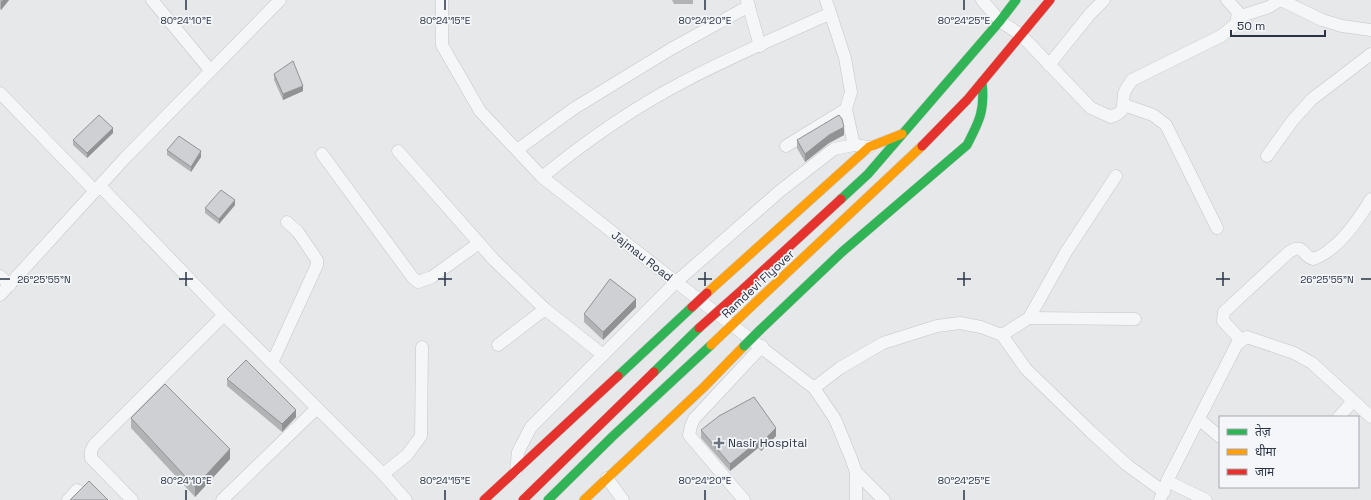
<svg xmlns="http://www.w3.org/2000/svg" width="1371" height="500" viewBox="0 0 1371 500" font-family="'Space Grotesk','Noto Sans Devanagari',sans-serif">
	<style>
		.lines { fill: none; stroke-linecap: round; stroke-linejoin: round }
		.street-casing { stroke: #c4c6c8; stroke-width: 13 }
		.fast-casing { stroke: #c4c6c8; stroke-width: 10 }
		.slow-casing { stroke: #c4c6c8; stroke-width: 10 }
		.jam-casing { stroke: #c4c6c8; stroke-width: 10 }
		.street { stroke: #f5f6f7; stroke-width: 12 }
		.fast { stroke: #30b455; stroke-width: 9 }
		.slow { stroke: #ff9f0a; stroke-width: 9 }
		.jam { stroke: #e5322d; stroke-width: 9 }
		.fast-bridge-casing { stroke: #c4c6c8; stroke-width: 10; stroke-linecap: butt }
		.slow-bridge-casing { stroke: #c4c6c8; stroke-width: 10; stroke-linecap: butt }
		.jam-bridge-casing { stroke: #c4c6c8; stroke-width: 10; stroke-linecap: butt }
		.fast-bridge { stroke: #30b455; stroke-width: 9 }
		.slow-bridge { stroke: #ff9f0a; stroke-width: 9 }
		.jam-bridge { stroke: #e5322d; stroke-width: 9 }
		.wall { fill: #b1b3b5 }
		.shaded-wall { fill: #909294 }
		.building { fill: #ced0d3; stroke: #909294 }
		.ticks { fill: none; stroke: #2b3445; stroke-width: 1.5 }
		.poi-dot { fill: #6c737f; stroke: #f4f6f9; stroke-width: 1.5 }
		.labels { text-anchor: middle; stroke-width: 3.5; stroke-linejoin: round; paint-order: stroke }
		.street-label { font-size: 12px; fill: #2b3445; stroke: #f4f6f9 }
		.poi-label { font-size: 12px; fill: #2b3445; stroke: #f4f6f9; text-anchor: start }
		.ticks-label { font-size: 10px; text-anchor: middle; fill: #2b3445; stroke: #f4f6f9; stroke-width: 3.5; stroke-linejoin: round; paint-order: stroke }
	</style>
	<rect width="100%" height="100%" fill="#e6e8ea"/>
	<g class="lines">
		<defs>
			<g id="street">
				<polyline points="152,0 210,70"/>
				<polyline points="442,0 442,45 480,111 542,177 676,282 814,388 835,419 851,458 856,472 856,500"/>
				<polyline points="747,0 760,46"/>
				<path d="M982,0L1000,21L1021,35L1091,108L1111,117C1126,111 1122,108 1124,94C1125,89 1130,84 1132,80L1221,36L1236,24L1238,12L1227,0"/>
				<polyline points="1281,0 1322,20 1342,26 1371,30"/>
				<polyline points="1238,17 1269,7 1280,0"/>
				<polyline points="1049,65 1090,14 1104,0"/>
				<polyline points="0,93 95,191"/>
				<polyline points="1124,105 1153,115 1166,125 1217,228"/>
				<polyline points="846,109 854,145"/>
				<polyline points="786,146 846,109 851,92 845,58 826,0"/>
				<polyline points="517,150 573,109 671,49 749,6"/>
				<polyline points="398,151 494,260 545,309 603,355"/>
				<polyline points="322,154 413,278 418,282 432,277 479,243"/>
				<polyline points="1267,156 1293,120 1312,99 1371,54"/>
				<path d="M542,177C586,141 633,108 683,82C730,57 780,36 829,14"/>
				<polyline points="100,186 224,315 383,474 406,500"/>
				<polyline points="0,276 10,285"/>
				<polyline points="0,295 125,158 280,0"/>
				<polyline points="1029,318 1135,319"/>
				<polyline points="1002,335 1029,318 1066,252 1116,176"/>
				<path d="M1241,340L1223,321L1224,312L1289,252C1305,242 1301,256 1313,259C1337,251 1359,219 1371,199"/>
				<polyline points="498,345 545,309"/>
				<polyline points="272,363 317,265 317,260 298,232 287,222"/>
				<polyline points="814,388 840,368 883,343 937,326 960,323 981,327 1002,335 1026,369 1091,432 1127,465 1164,492"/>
				<polyline points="1339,417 1352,402"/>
				<polyline points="1199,419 1220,437"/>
				<polyline points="516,471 518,452 531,427 676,282 780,191 834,149 854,145 869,147"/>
				<polyline points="856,472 884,500"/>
				<polyline points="383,474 407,455 421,436 422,347"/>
				<polyline points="607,478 623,500"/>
				<polyline points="1167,481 1237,344 1247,337 1294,353 1312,363 1371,417"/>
				<polyline points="68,500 77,490"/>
				<polyline points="132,500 91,458 91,451 94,445 224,315"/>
				<polyline points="222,500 317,408"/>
				<polyline points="744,500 689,435 691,426 694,419 762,346"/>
				<polyline points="1160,500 1167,481 1206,500"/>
			</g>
			<g id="fast">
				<polyline points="841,199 868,174 1000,21 1016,0"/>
				<path d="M759,331L842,252L967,145C980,120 985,110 982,82"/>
				<polyline points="654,372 699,328"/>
				<polyline points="618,376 692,307"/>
				<polyline points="548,500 613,436 711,345"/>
			</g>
			<g id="slow">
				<polyline points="707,293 869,147 902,134"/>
				<polyline points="756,302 922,146"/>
				<polyline points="584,500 704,387 744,346"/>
			</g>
			<g id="jam">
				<polyline points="922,146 967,100 1050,0"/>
				<polyline points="743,289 841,199"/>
				<polyline points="484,500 618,376"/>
				<polyline points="523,500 654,372"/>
			</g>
		</defs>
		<use href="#street" class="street-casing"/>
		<use href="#fast" class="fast-casing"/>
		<use href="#slow" class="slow-casing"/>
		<use href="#jam" class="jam-casing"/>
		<use href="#street" class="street"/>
		<use href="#fast" class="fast"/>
		<use href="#slow" class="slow"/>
		<use href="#jam" class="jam"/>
		<defs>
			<polyline id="fast-bridge" points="744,346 759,331"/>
			<polyline id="slow-bridge" points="711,345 756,302"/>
			<g id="jam-bridge">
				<polyline points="692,307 707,293"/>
				<polyline points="699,328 743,289"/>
			</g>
		</defs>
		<use href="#fast-bridge" class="fast-bridge-casing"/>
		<use href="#slow-bridge" class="slow-bridge-casing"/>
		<use href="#jam-bridge" class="jam-bridge-casing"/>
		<use href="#fast-bridge" class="fast-bridge"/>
		<use href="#slow-bridge" class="slow-bridge"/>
		<use href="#jam-bridge" class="jam-bridge"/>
	</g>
	<g class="wall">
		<polygon points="0,0 9,0 1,10 0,9"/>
		<polygon points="672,0 693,0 693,4 674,4"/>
		<polygon points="274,74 303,91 283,100 274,80"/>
		<polygon points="113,133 87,158 73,145 73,140"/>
		<polygon points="844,135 829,143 805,162 797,148 797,140"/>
		<polygon points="167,150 201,157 191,172 167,155"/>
		<polygon points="235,205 219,224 205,213 205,208"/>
		<polygon points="636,307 603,340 584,322 584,314"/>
		<polygon points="227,379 296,417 282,432 227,386"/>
		<polygon points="131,418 230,459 195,497 131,428"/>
		<polygon points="701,430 776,436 761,451 758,448 730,471 701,438"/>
	</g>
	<g class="shaded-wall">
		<polygon points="3,0 9,0 1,10 1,2"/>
		<polygon points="303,86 303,91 283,100 283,94"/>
		<polygon points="844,127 844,135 829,143 805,162 805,154 829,135"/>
		<polygon points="113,128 113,133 87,158 87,153"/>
		<polygon points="201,151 201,157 191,172 191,167"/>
		<polygon points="235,200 235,205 219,224 219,219"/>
		<polygon points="636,299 636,307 603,340 603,332"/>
		<polygon points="296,410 296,417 282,432 282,424"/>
		<polygon points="776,428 776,436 761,451 761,443"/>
		<polygon points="758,441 758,448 730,471 730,464"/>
		<polygon points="230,449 230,459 195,497 195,487"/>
	</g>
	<g class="building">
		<polygon points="293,61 303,86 283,94 274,74"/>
		<polygon points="99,115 113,128 87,153 73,140"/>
		<polygon points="839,115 842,119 844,127 829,135 805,154 797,140"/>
		<polygon points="179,136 201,151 191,167 167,150"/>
		<polygon points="221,190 235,200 219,219 205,208"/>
		<polygon points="610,279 636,299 603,332 584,314"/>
		<polygon points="246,360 296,410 282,424 227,379"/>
		<polygon points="165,384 230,449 195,487 131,418"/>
		<polygon points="754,397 776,428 761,443 758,441 730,464 701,430 719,416"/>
		<polygon points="89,481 108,500 70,500"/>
	</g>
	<path class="ticks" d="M186,0V10M445,0V10M705,0V10M964,0V10M186,272V286M445,272V286M705,272V286M964,272V286M1223,272V286M0,279H10M179,279H193M438,279H452M698,279H712M957,279H971M1216,279H1230M1361,279H1371M186,490V500M445,490V500M705,490V500M964,490V500"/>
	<path class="poi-dot" d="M717 437h4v4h4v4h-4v4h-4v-4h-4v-4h4z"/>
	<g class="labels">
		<g class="street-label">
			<text transform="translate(642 256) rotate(38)" y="4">Jajmau Road</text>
			<text transform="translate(758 284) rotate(-43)" y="4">Ramdevi Flyover</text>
		</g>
		<g class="poi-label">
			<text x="728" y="447">Nasir Hospital</text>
		</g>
	</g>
	<g class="ticks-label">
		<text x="186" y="24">80°24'10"E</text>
		<text x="445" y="24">80°24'15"E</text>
		<text x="705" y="24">80°24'20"E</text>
		<text x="964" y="24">80°24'25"E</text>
		<text x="44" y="283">26°25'55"N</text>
		<text x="1327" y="283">26°25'55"N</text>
		<text x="186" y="484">80°24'10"E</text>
		<text x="445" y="484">80°24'15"E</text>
		<text x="705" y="484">80°24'20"E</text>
		<text x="964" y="484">80°24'25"E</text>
	</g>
	<rect x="1219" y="416" width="140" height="72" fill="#f4f6f9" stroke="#a4a8b1"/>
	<rect x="1227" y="429" width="20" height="6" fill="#30b455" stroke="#a4a8b1"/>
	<text x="1255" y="436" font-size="12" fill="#2b3445">तेज़</text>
	<rect x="1227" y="449" width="20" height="6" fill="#ff9f0a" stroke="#a4a8b1"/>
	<text x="1255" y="456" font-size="12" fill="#2b3445">धीमा</text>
	<rect x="1227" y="469" width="20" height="6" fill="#e5322d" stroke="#a4a8b1"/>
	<text x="1255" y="476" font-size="12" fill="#2b3445">जाम</text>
	<path d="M1231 30v6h94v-6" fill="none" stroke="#2b3445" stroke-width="2"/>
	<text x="1237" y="30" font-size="12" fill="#2b3445" stroke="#f4f6f9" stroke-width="3" paint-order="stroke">50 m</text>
</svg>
